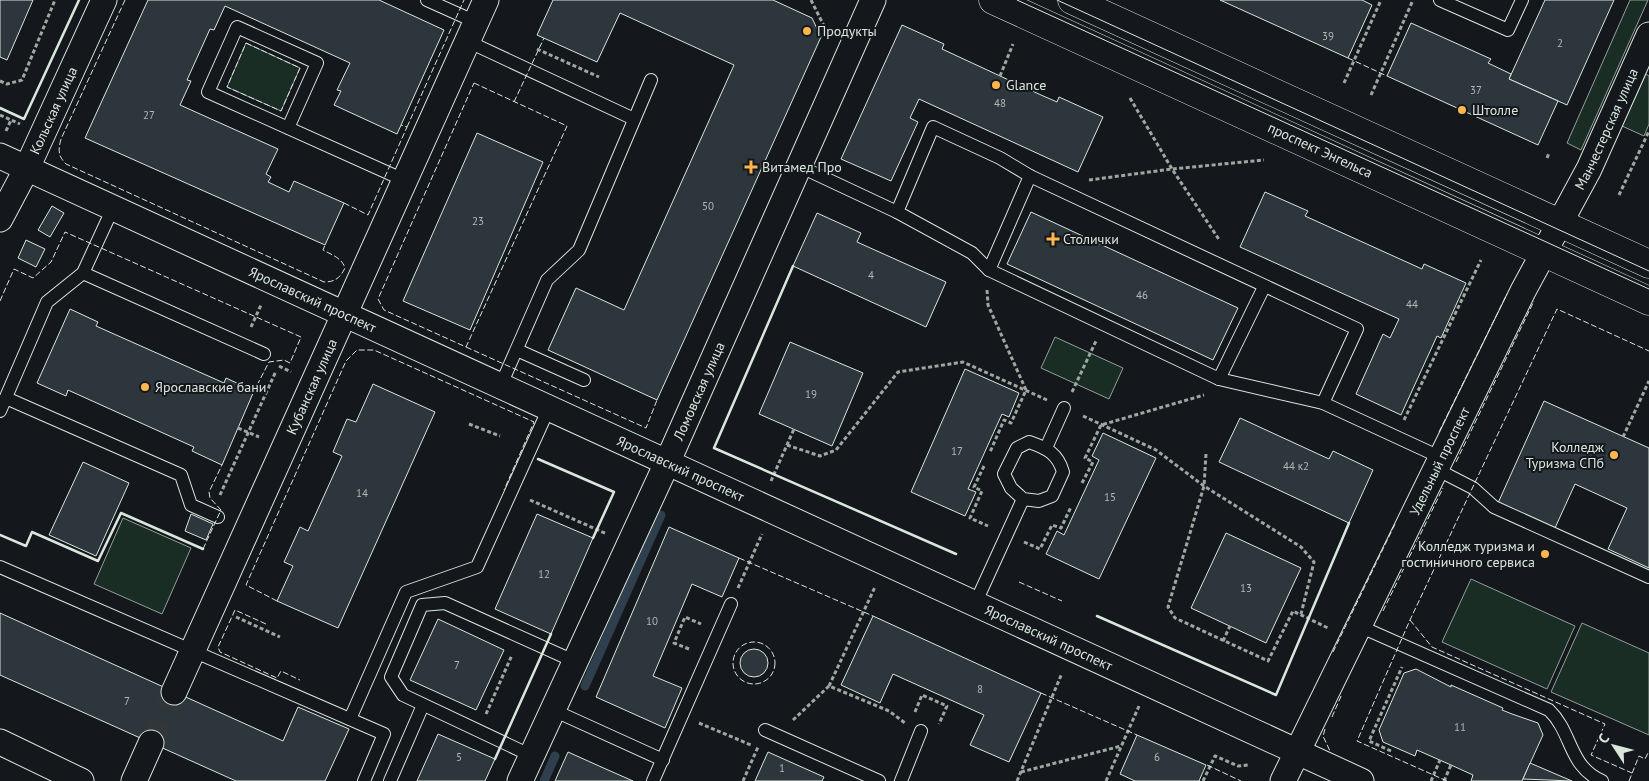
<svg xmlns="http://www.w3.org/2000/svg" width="1649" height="781" viewBox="0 0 1649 781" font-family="'PT Sans',sans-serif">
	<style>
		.green { fill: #1a2d24; stroke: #939e99 }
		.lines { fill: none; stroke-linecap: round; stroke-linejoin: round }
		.stream { stroke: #2f3f4d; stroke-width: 9 }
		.building { fill: #2c363c; stroke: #d8e6dc }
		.street-tunnel { stroke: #313739; stroke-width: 25; stroke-dasharray: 25 12; stroke-linecap: butt }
		.lane-casing { stroke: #d8e6dc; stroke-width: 14 }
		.street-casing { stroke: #d8e6dc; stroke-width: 27 }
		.primary-casing { stroke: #d8e6dc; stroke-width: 29 }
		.path { stroke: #9da8a2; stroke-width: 3; stroke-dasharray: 4 2.5; stroke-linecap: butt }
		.lane { stroke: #14181c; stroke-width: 12 }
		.street { stroke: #14181c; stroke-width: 25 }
		.primary { stroke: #14181c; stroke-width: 28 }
		.tram { stroke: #d8e6dc; stroke-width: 1 }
		.fence { stroke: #d8e6dc; stroke-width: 1; stroke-dasharray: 6 2.5; stroke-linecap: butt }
		.wall { stroke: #d8e6dc; stroke-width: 2.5 }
		.poi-dot { fill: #ffb74d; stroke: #14181c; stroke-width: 2 }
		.labels { text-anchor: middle; stroke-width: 4; stroke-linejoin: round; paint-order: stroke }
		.number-label { font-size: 11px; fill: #adbab4 }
		.poi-label { font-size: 14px; fill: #d8e6dc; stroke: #14181c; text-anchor: start }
		.street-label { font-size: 14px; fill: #d8e6dc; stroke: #14181c }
	</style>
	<rect width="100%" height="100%" fill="#14181c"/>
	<g class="green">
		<polygon points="1630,0 1648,0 1581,150 1567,143"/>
		<polygon points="246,43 300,68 281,111 227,87"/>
		<polygon points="1646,74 1649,76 1649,124 1644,136 1622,126"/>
		<polygon points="1055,337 1123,368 1109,399 1041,368"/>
		<polygon points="123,518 191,548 162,614 94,584"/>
		<polygon points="1471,579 1575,626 1547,689 1442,642"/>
		<polygon points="1582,623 1649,653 1649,735 1551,692"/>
	</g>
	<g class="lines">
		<g class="stream">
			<polyline points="585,686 661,515"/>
			<polyline points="544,781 555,756"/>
		</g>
	</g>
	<g class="building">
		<polygon points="0,0 33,0 7,60 0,57"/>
		<polygon points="148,0 379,0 444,30 397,134 334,105 341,91 337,90 350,63 225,6 214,30 210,29 187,80 191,81 180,105 278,149 266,174 271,177 268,182 289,192 294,181 344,203 325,245 85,138"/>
		<polygon points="553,0 773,0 812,18 821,37 657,400 548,350 576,288 624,310 734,65 620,13 597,62 537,35"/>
		<polygon points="1220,0 1362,0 1372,5 1348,58"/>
		<polygon points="1545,0 1614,0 1567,105 1509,79"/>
		<polygon points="1411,23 1491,59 1488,63 1511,74 1509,79 1558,101 1538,145 1387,76"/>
		<polygon points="902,25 944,44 942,49 1041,95 1057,102 1059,97 1103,117 1078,172 919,99 910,118 918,122 891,181 841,159"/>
		<polygon points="477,133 543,162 470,330 403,301"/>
		<polygon points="1265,192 1308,211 1305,216 1422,269 1424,264 1466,283 1441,338 1437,336 1401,415 1356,394 1383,334 1390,338 1399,319 1240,247"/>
		<polygon points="52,206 64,213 50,237 38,230"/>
		<polygon points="1031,212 1238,308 1213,360 1007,264"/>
		<polygon points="817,213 861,233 857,242 946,282 926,327 793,266"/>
		<polygon points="26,240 45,249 36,267 18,258"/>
		<polygon points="70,309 98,322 96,326 224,383 226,378 254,391 222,465 192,451 194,447 68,390 66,396 37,383"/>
		<polygon points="790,342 863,373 832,446 759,414"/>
		<polygon points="965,369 1019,393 1009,417 1002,414 968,489 976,492 965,516 911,492"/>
		<polygon points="373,384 435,412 338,628 277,601 293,566 284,562 300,527 308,531 342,456 333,452 347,419 356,422"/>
		<polygon points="1544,401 1649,448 1649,568 1608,549 1627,508 1575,484 1555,528 1498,503"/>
		<polygon points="1240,418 1329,459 1333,451 1373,470 1349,523 1219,462"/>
		<polygon points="1103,433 1156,458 1099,579 1046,554 1057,531 1064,535 1099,460 1092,456"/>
		<polygon points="83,462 129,483 96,556 49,535"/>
		<polygon points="191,514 213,524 206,540 185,531"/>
		<polygon points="537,514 593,538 551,634 495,609"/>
		<polygon points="669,527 739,558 722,597 692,584 653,676 682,688 665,728 596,697"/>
		<polygon points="1226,533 1301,568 1266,643 1191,608"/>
		<polygon points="0,613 283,741 298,707 349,729 325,781 236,781 0,675"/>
		<polygon points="873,616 1041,693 1009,762 970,745 984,715 893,674 880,703 841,685"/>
		<polygon points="438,619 504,650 476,710 410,680"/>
		<circle cx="754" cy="663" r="14"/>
		<polygon points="1416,669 1451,687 1451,685 1503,708 1502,710 1512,714 1538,723 1543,735 1522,781 1471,781 1473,775 1451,765 1417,750 1415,756 1383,742 1379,730 1404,673"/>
		<polygon points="438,734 495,759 485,781 417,781"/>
		<polygon points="1137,735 1206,765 1199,781 1135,781 1120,774"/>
		<polygon points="568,752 608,770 633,781 555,781"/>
		<polygon points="768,752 824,777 822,781 755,781"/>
		<polygon points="1530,763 1572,781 1523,779"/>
	</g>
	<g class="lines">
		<polyline class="street-tunnel" points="151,743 174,692"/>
		<defs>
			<g id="lane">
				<polyline points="427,0 476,22"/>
				<polyline points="1440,0 1508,30 1522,0"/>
				<polyline points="467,41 634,119"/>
				<polyline points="288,128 317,63 237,27 208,92 404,180"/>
				<polyline points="799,166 897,212 972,253 989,270 1219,379 1323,403 1442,458"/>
				<polyline points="897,212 933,127 1000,158 1030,176 1357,329 1323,403"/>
				<polyline points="989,270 1030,176"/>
				<polyline points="83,273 264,354"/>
				<polyline points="517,350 584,380"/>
				<polyline points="1219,379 1264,287"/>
				<polyline points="500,387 547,280 579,250 651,80"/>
				<polyline points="6,398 181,475 191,505 218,517"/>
				<polyline points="0,411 47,302 83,273 113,208"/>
				<polyline points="1046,448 1064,408"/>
				<polyline points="1436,469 1473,488 1494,507 1649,577"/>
				<polyline points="0,567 384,734 364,781"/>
				<path d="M975,604L1023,499L1011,488L1004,474L1017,448L1029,442C1047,448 1058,454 1063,472L1052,496L1039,501L1023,499"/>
				<path d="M1359,626L1549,710C1573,733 1568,766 1602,781"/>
				<polyline points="553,710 663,760"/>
				<polyline points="350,719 406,592 477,567 549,408"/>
				<polyline points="765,730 879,781"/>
				<polyline points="532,756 403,695 391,677 422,605 445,603 576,662"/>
				<polyline points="390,781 423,705"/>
				<polyline points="653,781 731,604"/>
				<polyline points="901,781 921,731"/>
			</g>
			<g id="street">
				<path id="s1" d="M0,156L1361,781"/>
				<path id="s2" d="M0,219L27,168L104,0"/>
				<path id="s3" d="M174,692L486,0"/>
				<polyline points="0,742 81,781"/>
				<polyline points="134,781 151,743"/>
				<path id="s4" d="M520,781L667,463L873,0"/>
				<path id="s5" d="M1283,781L1523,291L1589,169L1649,35"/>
			</g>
			<g id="primary">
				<path id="s6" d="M993,0L1649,301"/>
				<polyline points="1072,0 1649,264"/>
			</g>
		</defs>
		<use href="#lane" class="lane-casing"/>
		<use href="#street" class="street-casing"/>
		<use href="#primary" class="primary-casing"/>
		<g class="path">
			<polyline points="811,0 829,36"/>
			<polyline points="537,49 599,77"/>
			<polyline points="1000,76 1013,44"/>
			<polyline points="0,81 7,84 22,80 55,0"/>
			<polyline points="1344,83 1381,0"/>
			<polyline points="1371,95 1413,0"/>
			<polyline points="1130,98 1172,169 1220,241"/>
			<polyline points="0,115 20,124"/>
			<polyline points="6,131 11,120"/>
			<polyline points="1547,158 1549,153"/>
			<polyline points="1089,180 1172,169 1264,160"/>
			<polyline points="1619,195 1649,131"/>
			<polyline points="987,290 988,305 1026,390 1011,423 1004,420 990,452"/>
			<polyline points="251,327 261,305"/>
			<polyline points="279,366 291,372"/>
			<polyline points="1072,392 1096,341"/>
			<polyline points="1083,416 1156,450 1204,486 1301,547 1314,562 1301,614"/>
			<polyline points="1404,420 1481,260"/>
			<polyline points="469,424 500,436"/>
			<polyline points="238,428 259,437"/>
			<polyline points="1623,437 1649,381"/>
			<polyline points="787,445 820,456 836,450 898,372 963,362 1047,400"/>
			<polyline points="1206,454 1204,486 1168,607 1175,618 1268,661 1293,611 1328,628"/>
			<polyline points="984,466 974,487 982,491 970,518 988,526"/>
			<polyline points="771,481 794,429"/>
			<polyline points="1082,483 1093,462 1085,458 1101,425 1204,395"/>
			<polyline points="220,495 276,371"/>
			<polyline points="530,500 607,534"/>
			<polyline points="1024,542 1040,549 1052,525 1061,528 1071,507"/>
			<polyline points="738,588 762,534"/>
			<polyline points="236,617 280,637"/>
			<polyline points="1223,641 1230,626"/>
			<polyline points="689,649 674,643 685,617 701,624"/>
			<polyline points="829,686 875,587"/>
			<polyline points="915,712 922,695 947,706 939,724"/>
			<polyline points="486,714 512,655"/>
			<polyline points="793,720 829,686 889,711 905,723"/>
			<polyline points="699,723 751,745"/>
			<polyline points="1391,751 1369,741 1402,667"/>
			<polyline points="1021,772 1121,746"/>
			<polyline points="743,781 758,747"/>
			<polyline points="1017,781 1062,673"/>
			<polyline points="1106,781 1139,706"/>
			<polyline points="1203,781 1215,756 1238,766 1248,765"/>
			<polyline points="1431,781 1440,760"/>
			<polyline points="1444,781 1451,765"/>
		</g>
		<use href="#lane" class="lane"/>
		<use href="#street" class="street"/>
		<use href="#primary" class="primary"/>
		<g class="tram">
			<polyline points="1017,0 1649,289"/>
			<polyline points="1057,0 1649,271"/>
		</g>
		<g class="fence">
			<path d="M125,0L61,139C58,150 58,156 66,164L324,282C335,282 340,278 345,268C342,258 332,255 323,250L325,245"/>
			<polygon points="246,43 300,68 281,111 227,87"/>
			<polyline points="1348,58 1387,76"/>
			<polygon points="474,83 567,126 466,347 384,310 378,299"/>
			<polyline points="514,102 544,38"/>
			<polyline points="407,127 464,0"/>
			<polyline points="344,203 368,215 407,127 401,125"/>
			<polyline points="0,301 14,269 33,278 51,262 65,232 301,337 290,363 284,360 269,362 254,391"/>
			<polyline points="466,347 646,428 657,400"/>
			<polyline points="1439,432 1507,294"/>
			<polyline points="1456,462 1534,301"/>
			<polyline points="203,549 221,510 210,498 209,492 222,465"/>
			<polyline points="739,558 873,616"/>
			<polyline points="1019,582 1062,601"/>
			<polyline points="277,601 246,585 346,361 357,350 374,350 534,422 504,490"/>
			<polyline points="1383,611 1443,488"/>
			<polyline points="1410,620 1432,647 1605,724 1591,755 1632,773"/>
			<polyline points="266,624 235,610 218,647 220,652 277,678 281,671 300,680"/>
			<circle cx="754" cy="663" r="21"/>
			<polyline points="1333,652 1396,522"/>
			<polyline points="1041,693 1137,735"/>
			<polyline points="1332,717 1342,694"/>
			<polyline points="1325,729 1323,736 1330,751"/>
			<polyline points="1207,765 1241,781"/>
			<polyline points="1447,781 1357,741 1410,620 1557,309 1649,351"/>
			<polyline points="1629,781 1639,756 1645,759 1649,751"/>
		</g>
		<g class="wall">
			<polyline points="0,108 24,119 79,0"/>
			<polyline points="793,266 714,448 956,554"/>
			<polyline points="538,459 614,492 593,538"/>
			<polyline points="0,535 26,546 32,532 98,561 121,513 203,549"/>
			<polyline points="1097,616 1276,695 1349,523"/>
			<polyline points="495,759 551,634"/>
		</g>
	</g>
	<g class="poi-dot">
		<circle cx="807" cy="31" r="5"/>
		<circle cx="996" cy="85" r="5"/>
		<circle cx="1462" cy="110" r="5"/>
		<path d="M748.5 159.5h5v5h5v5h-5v5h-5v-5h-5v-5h5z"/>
		<path d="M1050.5 231.5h5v5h5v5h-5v5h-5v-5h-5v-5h5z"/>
		<circle cx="145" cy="387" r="5"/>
		<circle cx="1614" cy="455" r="5"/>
		<circle cx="1545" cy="554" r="5"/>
	</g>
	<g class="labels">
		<g class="number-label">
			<text x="1328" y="40">39</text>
			<text x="1560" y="47">2</text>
			<text x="1476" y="94">37</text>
			<text x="1000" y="107">48</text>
			<text x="149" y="119">27</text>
			<text x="708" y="210">50</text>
			<text x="478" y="225">23</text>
			<text x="871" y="279">4</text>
			<text x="1142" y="299">46</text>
			<text x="1412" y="308">44</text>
			<text x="811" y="398">19</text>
			<text x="957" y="455">17</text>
			<text x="1296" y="470">44 к2</text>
			<text x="362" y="497">14</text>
			<text x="1110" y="501">15</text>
			<text x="544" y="578">12</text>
			<text x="1246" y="592">13</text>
			<text x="652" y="625">10</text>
			<text x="457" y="669">7</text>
			<text x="980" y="693">8</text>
			<text x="127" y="705">7</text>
			<text x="1460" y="731">11</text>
			<text x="459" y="761">5</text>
			<text x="1157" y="761">6</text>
			<text x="782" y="772">1</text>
		</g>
		<g class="poi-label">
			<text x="817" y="36">Продукты</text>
			<text x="1006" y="90">Glance</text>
			<text x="1472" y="115">Штолле</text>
			<text x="762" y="172">Витамед Про</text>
			<text x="1063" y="244">Столички</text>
			<text x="155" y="392">Ярославские бани</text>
			<text x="1604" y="452" text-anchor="end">Колледж<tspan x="1604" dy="16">Туризма СПб</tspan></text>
			<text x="1535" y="551" text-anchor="end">Колледж туризма и<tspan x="1535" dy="16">гостиничного сервиса</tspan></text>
		</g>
		<g class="street-label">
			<text dy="5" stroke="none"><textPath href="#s2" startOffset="121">Кольская улица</textPath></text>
			<text dy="5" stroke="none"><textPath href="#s5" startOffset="728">Манчестерская улица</textPath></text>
			<text dy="5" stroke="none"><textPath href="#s6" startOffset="360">проспект Энгельса</textPath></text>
			<text dy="5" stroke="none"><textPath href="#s1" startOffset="344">Ярославский проспект</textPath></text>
			<text dy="5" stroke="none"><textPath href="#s3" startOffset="335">Кубанская улица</textPath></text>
			<text dy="5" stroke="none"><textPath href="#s4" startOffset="429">Ломовская улица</textPath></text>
			<text dy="5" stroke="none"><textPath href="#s5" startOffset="356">Удельный проспект</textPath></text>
			<text dy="5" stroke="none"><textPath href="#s1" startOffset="749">Ярославский проспект</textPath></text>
			<text dy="5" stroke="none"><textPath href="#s1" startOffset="1154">Ярославский проспект</textPath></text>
		</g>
	</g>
	<g transform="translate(1614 746) rotate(306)" stroke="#14181c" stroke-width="4" paint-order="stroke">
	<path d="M0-4L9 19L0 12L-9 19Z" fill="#d8e6dc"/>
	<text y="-8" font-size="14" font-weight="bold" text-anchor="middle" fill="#d8e6dc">С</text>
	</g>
</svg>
